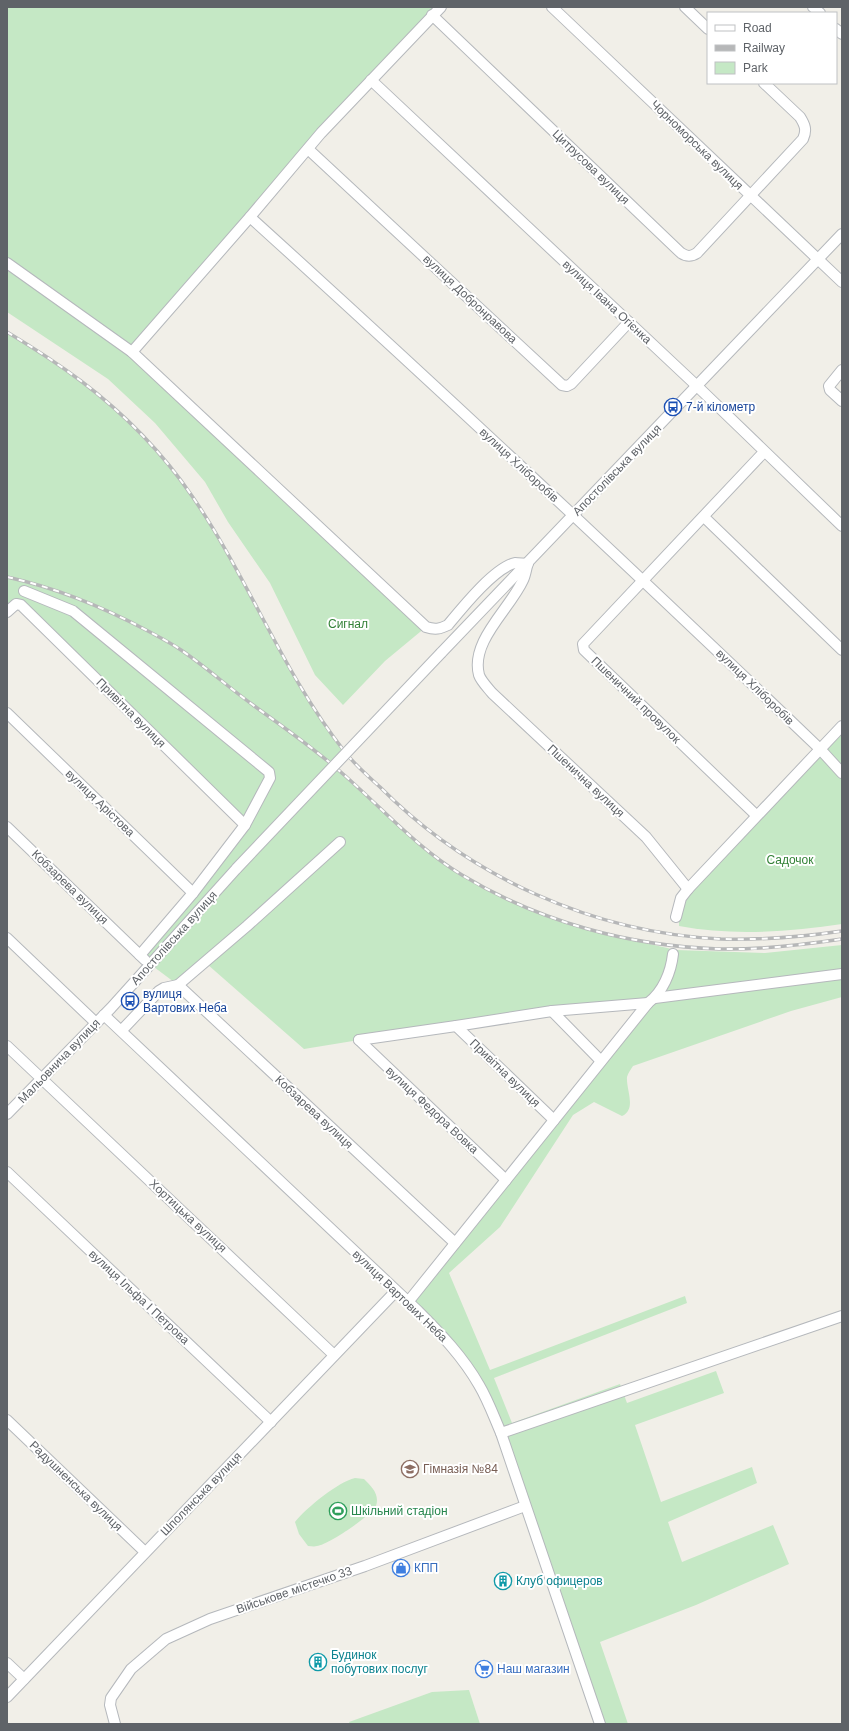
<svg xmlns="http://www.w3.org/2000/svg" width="849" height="1731" viewBox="0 0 849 1731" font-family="Arial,sans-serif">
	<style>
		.green { fill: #c5e8c5 }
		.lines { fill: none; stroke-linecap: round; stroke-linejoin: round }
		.minor-casing { stroke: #b5b8bc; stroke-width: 12 }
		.minor { stroke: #fff; stroke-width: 10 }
		.rail-casing { stroke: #b6b7b8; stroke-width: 3.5 }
		.rail { stroke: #fff; stroke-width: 2; stroke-dasharray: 6; stroke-linecap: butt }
		.minor-bridge-casing { stroke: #b5b8bc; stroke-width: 12; stroke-linecap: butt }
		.minor-bridge { stroke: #fff; stroke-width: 10 }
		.labels { text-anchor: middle; stroke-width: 4; stroke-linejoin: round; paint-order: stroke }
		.street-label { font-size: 12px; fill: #5f6368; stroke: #fff }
		.transit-label { font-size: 12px; fill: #164399; stroke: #fff; text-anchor: start }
		.park-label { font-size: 12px; fill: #348238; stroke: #fff }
		.education-label { font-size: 12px; fill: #785e54; stroke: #fff; text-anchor: start }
		.leisure-label { font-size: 12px; fill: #27864d; stroke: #fff; text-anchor: start }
		.shop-label { font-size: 12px; fill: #366cbe; stroke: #fff; text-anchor: start }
		.culture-label { font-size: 12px; fill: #0d838f; stroke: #fff; text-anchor: start }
	</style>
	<rect width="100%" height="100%" fill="#f1efe8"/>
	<g class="green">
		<polygon points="7,7 441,7 321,133 133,351 426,627 385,661 343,705 315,675 270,583 228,522 205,482 155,423 108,379 7,312"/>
		<path d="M7,332L81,381L122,416L159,454L191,495L229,556L307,699L346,753L333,766L385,814L425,848L461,874L497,894L544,915L588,930L676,950L765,953L842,945V997L791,1011L633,1066C631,1069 628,1073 627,1077C626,1090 637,1109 622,1116L594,1102L573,1115L500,1227L449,1273L490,1370L685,1296L687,1303L494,1378L512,1423L620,1384L627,1403L716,1371L724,1393L635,1425L661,1502L752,1467L757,1483L668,1522L682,1562L773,1525L789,1564L696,1605L600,1642L628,1724H600L480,1386L408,1302L648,1003L359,1040L304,1049L207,964L178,985L150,964L145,949L244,825L21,605L7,612Z"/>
		<path d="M842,732V924C788,932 732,936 679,926V918L683,899Z"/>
		<path d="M355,1478L364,1479C371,1486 380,1494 376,1506C372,1515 328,1545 317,1546C314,1547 311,1546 308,1546L299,1534L295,1522C306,1508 338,1482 355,1478Z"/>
		<polygon points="469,1690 480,1724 350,1724 349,1722 432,1692"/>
	</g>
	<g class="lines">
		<defs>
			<g id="minor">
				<polyline points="552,7 842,282"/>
				<polyline points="685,7 708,29"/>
				<polyline points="813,7 820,13"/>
				<path d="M432,15L681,253C687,257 691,257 697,253L803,139C807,130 805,125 800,117L764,83"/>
				<polyline points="836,29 842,34"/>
				<polyline points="371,80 698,387 842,526"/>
				<polyline points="308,149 562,385 567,386 571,384 629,322"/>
				<path d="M250,217C443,392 632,569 820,749L842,773"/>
				<path d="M7,263L132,352L426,627C435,630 440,629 448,625C462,608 494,568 515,563C519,563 524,564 528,564"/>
				<polyline points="132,352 250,217 321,133 441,7"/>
				<polyline points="842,370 829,386 830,390 842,401"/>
				<polyline points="704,517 842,650"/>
				<path d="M527,566C526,570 525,576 523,580C510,609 470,641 479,675C481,681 488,688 492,693L646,837L688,889"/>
				<polyline points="24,591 73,611 269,772 270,778 245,825 193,893 140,955"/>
				<polyline points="7,612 16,604 21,605 245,825"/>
				<polyline points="441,653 842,234"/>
				<polyline points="7,713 193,893"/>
				<polyline points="756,815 584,650 583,644 764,452"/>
				<polyline points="7,827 145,960"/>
				<polyline points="676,917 681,898 688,889 842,726"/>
				<polyline points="7,938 96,1023"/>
				<polyline points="178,985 247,926 340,842"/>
				<polyline points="655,998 842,974"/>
				<polyline points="552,1011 601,1061"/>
				<path d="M104,1015L418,1311C441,1334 463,1357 479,1385C488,1400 494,1417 501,1433L600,1724"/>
				<polyline points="456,1026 554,1120"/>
				<polyline points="122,1030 159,991 164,988 178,985 455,1243"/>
				<polyline points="359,1040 456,1026 552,1011 648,1003"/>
				<polyline points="359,1040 506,1180"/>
				<polyline points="7,1046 334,1355"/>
				<polyline points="7,1114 111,1008 237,868"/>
				<polyline points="7,1172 271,1422"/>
				<path d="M408,1302L648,1003C663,992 671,972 673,954"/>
				<polyline points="7,1420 145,1552"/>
				<polyline points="501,1433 842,1316"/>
				<polyline points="7,1663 24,1679"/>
				<polyline points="7,1697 396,1291"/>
				<polyline points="115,1724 110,1705 111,1698 131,1669 166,1639 210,1619 365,1566 525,1506"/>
			</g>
		</defs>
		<use href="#minor" class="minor-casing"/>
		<use href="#minor" class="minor"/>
		<defs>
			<g id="rail">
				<path d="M7,332C32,347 57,363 81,381C122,412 162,452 192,496C248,577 283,674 345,752C355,765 368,776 380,787C469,877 594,933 721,939C761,940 802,937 842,931"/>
				<path d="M7,577C57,588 103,607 148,631C159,637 171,643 181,650C206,667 228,687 253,705C283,727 315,749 343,774C382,808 417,848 462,875C540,922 629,946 719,949C760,950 802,945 842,939"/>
			</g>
		</defs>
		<use href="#rail" class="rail-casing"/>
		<use href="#rail" class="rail"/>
		<defs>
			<polyline id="minor-bridge" points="237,868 441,653"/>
		</defs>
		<use href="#minor-bridge" class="minor-bridge-casing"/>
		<use href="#minor-bridge" class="minor-bridge"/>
	</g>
	<defs>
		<symbol id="bus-ring" viewBox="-11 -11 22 22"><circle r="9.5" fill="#fff" stroke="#1a4fb4" stroke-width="1.5"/><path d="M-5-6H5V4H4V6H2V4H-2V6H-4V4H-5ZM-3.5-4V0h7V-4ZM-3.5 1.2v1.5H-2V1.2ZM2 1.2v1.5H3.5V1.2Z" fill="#1a4fb4"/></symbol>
		<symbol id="school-ring" viewBox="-11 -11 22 22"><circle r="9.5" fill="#fff" stroke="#8d6e63" stroke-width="1.5"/><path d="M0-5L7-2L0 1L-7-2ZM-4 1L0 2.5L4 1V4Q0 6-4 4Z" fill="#8d6e63"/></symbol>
		<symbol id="stadium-ring" viewBox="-11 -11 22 22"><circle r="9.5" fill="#fff" stroke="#2e9e5b" stroke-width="1.5"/><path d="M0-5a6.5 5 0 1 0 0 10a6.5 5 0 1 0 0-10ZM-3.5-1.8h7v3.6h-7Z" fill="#2e9e5b"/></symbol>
		<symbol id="shop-ring" viewBox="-11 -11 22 22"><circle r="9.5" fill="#fff" stroke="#3f7fe0" stroke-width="1.5"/><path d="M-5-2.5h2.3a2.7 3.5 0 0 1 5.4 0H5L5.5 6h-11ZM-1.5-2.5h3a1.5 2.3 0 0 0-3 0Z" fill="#3f7fe0"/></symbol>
		<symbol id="building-ring" viewBox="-11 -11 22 22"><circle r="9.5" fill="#fff" stroke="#0f9aa8" stroke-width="1.5"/><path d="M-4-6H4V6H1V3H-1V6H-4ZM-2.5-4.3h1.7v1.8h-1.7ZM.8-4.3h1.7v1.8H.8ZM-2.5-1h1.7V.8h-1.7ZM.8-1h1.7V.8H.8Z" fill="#0f9aa8"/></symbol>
		<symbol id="supermarket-ring" viewBox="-11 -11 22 22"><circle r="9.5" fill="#fff" stroke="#3f7fe0" stroke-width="1.5"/><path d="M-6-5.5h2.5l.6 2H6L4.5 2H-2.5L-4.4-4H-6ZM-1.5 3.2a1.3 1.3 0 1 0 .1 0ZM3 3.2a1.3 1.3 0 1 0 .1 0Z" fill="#3f7fe0"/></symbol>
	</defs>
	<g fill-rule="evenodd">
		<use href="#bus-ring" x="663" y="397" width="20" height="20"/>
		<use href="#bus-ring" x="120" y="991" width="20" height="20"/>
		<use href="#school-ring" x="400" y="1459" width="20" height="20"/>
		<use href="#stadium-ring" x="328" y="1501" width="20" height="20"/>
		<use href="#shop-ring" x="391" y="1558" width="20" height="20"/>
		<use href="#building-ring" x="493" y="1571" width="20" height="20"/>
		<use href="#building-ring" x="308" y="1652" width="20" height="20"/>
		<use href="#supermarket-ring" x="474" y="1659" width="20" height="20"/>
	</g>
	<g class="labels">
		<g class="street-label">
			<text transform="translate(697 145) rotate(44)" y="4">Чорноморська вулиця</text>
			<text transform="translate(591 167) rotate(44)" y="4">Цитрусова вулиця</text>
			<text transform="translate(470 299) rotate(43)" y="4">вулиця Добронравова</text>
			<text transform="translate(607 302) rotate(43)" y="4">вулиця Івана Огієнка</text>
			<text transform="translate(519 465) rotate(43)" y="4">вулиця Хліборобів</text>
			<text transform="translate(617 470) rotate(-46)" y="4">Апостолівська вулиця</text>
			<text transform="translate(755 687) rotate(44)" y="4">вулиця Хліборобів</text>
			<text transform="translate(636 700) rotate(44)" y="4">Пшеничний провулок</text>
			<text transform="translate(131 713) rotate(45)" y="4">Привітна вулиця</text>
			<text transform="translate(586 781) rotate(43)" y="4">Пшенична вулиця</text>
			<text transform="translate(100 803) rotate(44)" y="4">вулиця Арістова</text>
			<text transform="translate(70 887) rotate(44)" y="4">Кобзарева вулиця</text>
			<text transform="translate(174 938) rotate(-48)" y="4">Апостолівська вулиця</text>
			<text transform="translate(59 1061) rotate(-46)" y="4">Мальовнича вулиця</text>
			<text transform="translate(505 1073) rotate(44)" y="4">Привітна вулиця</text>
			<text transform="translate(432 1110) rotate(43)" y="4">вулиця Федора Вовка</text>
			<text transform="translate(314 1112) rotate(43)" y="4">Кобзарева вулиця</text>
			<text transform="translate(188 1216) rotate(43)" y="4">Хортицька вулиця</text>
			<text transform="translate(400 1296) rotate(44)" y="4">вулиця Вартових Неба</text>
			<text transform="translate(139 1297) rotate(43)" y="4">вулиця Ільфа І Петрова</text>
			<text transform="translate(76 1486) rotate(44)" y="4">Радушненська вулиця</text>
			<text transform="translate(201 1494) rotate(-46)" y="4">Шполянська вулиця</text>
			<text transform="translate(294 1590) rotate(-19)" y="4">Військове містечко 33</text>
		</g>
		<g class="transit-label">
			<text x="686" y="411">7-й кілометр</text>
			<text x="143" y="998">вулиця<tspan x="143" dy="14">Вартових Неба</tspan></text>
		</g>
		<g class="park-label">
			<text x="348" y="628">Сигнал</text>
			<text x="790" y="864">Садочок</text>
		</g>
		<g class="education-label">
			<text x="423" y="1473">Гімназія №84</text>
		</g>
		<g class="leisure-label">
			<text x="351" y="1515">Шкільний стадіон</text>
		</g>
		<g class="shop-label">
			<text x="414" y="1572">КПП</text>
			<text x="497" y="1673">Наш магазин</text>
		</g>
		<g class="culture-label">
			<text x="516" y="1585">Клуб офицеров</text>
			<text x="331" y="1659">Будинок<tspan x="331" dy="14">побутових послуг</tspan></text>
		</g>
	</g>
	<rect width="849" height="1731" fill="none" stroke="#5f6368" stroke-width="16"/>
	<rect x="707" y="12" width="130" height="72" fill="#ffffff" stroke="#bfc1c3"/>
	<rect x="715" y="25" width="20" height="6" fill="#ffffff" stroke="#bfc1c3"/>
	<text x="743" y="32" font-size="12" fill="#5f6368">Road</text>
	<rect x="715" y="45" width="20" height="6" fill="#b6b7b8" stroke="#bfc1c3"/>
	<text x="743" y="52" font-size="12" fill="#5f6368">Railway</text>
	<rect x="715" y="62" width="20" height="12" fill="#c5e8c5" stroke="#bfc1c3"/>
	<text x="743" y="72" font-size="12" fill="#5f6368">Park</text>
</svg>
